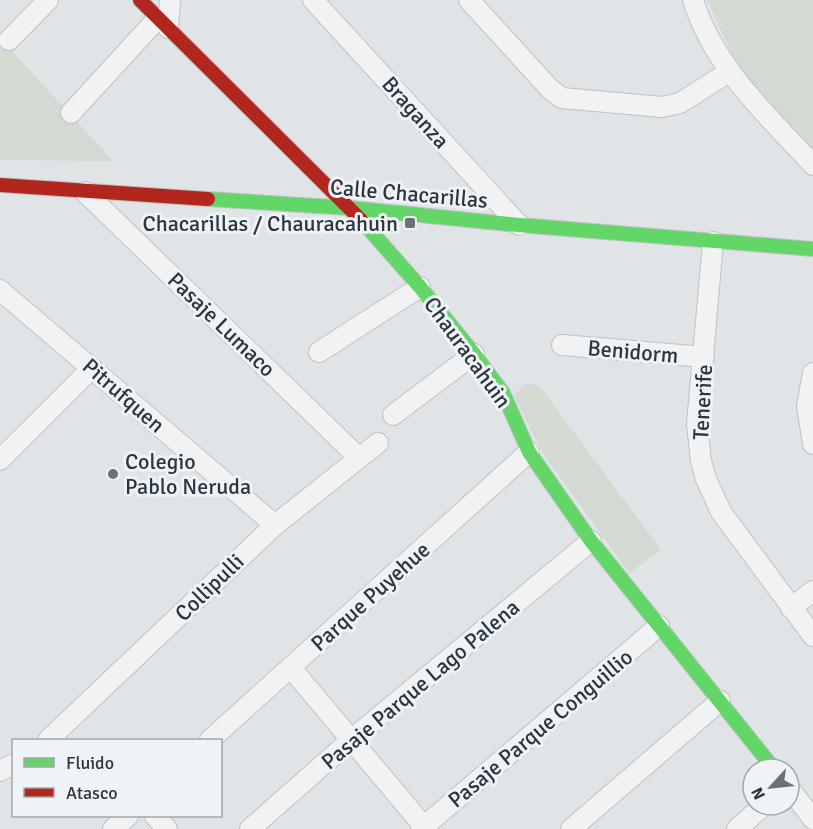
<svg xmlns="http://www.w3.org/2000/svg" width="813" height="829" viewBox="0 0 813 829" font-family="Signika,sans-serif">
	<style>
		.green { fill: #d3dad2 }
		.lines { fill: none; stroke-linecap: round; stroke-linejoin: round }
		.street-casing { stroke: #bfc2c4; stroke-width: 22 }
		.fast-casing { stroke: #bfc2c4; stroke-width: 16 }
		.jam-casing { stroke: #bfc2c4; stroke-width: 16 }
		.street { stroke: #f1f2f3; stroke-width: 20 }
		.fast { stroke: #63d668; stroke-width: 14 }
		.jam { stroke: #b3261e; stroke-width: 14 }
		.poi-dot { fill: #697279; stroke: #eff3f6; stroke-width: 2 }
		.labels { text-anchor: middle; stroke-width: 6; stroke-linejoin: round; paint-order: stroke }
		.street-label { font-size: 22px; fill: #29353f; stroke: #eff3f6 }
		.poi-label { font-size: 22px; fill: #29353f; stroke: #eff3f6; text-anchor: end }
	</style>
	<rect width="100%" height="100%" fill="#e1e4e6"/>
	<g class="green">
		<polygon points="707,0 813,0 813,157 741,73"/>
		<polygon points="0,38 113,161 0,160"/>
		<polygon points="525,384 539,385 661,550 629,573 542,452 514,396"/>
	</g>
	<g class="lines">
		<defs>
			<g id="street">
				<polyline points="313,0 519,225"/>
				<polyline points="469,0 550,89 562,98 662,107 680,103 729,72"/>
				<path d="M693,0C714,67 767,115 813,165"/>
				<polyline points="168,28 170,0"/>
				<polyline points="9,40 48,0"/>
				<polyline points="71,113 158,18"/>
				<polyline points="85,192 358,457"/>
				<polyline points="713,242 697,424 701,461 706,479 721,512 813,636"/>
				<polyline points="0,290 275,525"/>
				<polyline points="562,345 704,357"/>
				<polyline points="319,352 420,287"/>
				<polyline points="813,373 807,406 813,444"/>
				<polyline points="393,415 474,354"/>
				<polyline points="0,460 92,368"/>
				<polyline points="791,608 813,591"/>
				<polyline points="291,668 426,829"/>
				<polyline points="48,740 275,525 378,443"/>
				<polyline points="210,740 529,452"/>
				<polyline points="0,771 14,764"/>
				<polyline points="789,788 813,819"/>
				<polyline points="155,816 167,829"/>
				<polyline points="113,829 128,816"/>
				<polyline points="250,829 351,740 591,541"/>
				<polyline points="421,829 659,626"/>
				<polyline points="571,829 720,701"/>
				<polyline points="737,829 764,805"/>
			</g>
			<g id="fast">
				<polyline points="208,199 350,208 519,225 813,249"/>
				<polyline points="361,220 420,287 474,354 503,393 529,452 591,541 774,769"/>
			</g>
			<g id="jam">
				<polyline points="140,0 361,220"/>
				<polyline points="0,185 208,199"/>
			</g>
		</defs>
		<use href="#street" class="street-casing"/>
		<use href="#fast" class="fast-casing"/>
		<use href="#jam" class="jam-casing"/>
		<use href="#street" class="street"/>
		<use href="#fast" class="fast"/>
		<use href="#jam" class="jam"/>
	</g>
	<g class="poi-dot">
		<rect x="404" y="217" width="12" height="12" rx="3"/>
		<circle cx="113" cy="474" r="6"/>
	</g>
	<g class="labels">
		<g class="street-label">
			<text transform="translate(416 112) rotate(48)" y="8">Braganza</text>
			<text transform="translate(409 193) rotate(5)" y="8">Calle Chacarillas</text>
			<text transform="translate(222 324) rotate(44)" y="8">Pasaje Lumaco</text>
			<text transform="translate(633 351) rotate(5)" y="8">Benidorm</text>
			<text transform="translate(468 352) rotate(54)" y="8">Chauracahuin</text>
			<text transform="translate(124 395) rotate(41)" y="8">Pitrufquen</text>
			<text transform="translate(702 402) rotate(-87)" y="8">Tenerife</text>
			<text transform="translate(209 587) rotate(-44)" y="8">Collipulli</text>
			<text transform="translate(370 596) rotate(-42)" y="8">Parque Puyehue</text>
			<text transform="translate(420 684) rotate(-40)" y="8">Pasaje Parque Lago Palena</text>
			<text transform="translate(540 728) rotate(-40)" y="8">Pasaje Parque Conguillio</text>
		</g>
		<g class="poi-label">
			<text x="398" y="231">Chacarillas / Chauracahuin</text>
			<text x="125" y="469" text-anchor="start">Colegio<tspan x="125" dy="25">Pablo Neruda</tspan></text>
		</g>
	</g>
	<rect x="12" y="739" width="210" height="78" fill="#eff3f6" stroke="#a0a7ad" stroke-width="1.5"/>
	<rect x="24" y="758" width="30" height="9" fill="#63d668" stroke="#a0a7ad" stroke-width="1.5"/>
	<text x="66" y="769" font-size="18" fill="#29353f">Fluido</text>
	<rect x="24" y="788" width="30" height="9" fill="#b3261e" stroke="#a0a7ad" stroke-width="1.5"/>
	<text x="66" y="799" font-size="18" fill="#29353f">Atasco</text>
	<g transform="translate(771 787) rotate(243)"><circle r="28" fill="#eff3f6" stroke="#a0a7ad" stroke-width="1.5"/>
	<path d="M0-4.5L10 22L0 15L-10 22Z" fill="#697279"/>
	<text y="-9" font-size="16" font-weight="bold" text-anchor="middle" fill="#29353f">N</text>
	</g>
</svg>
